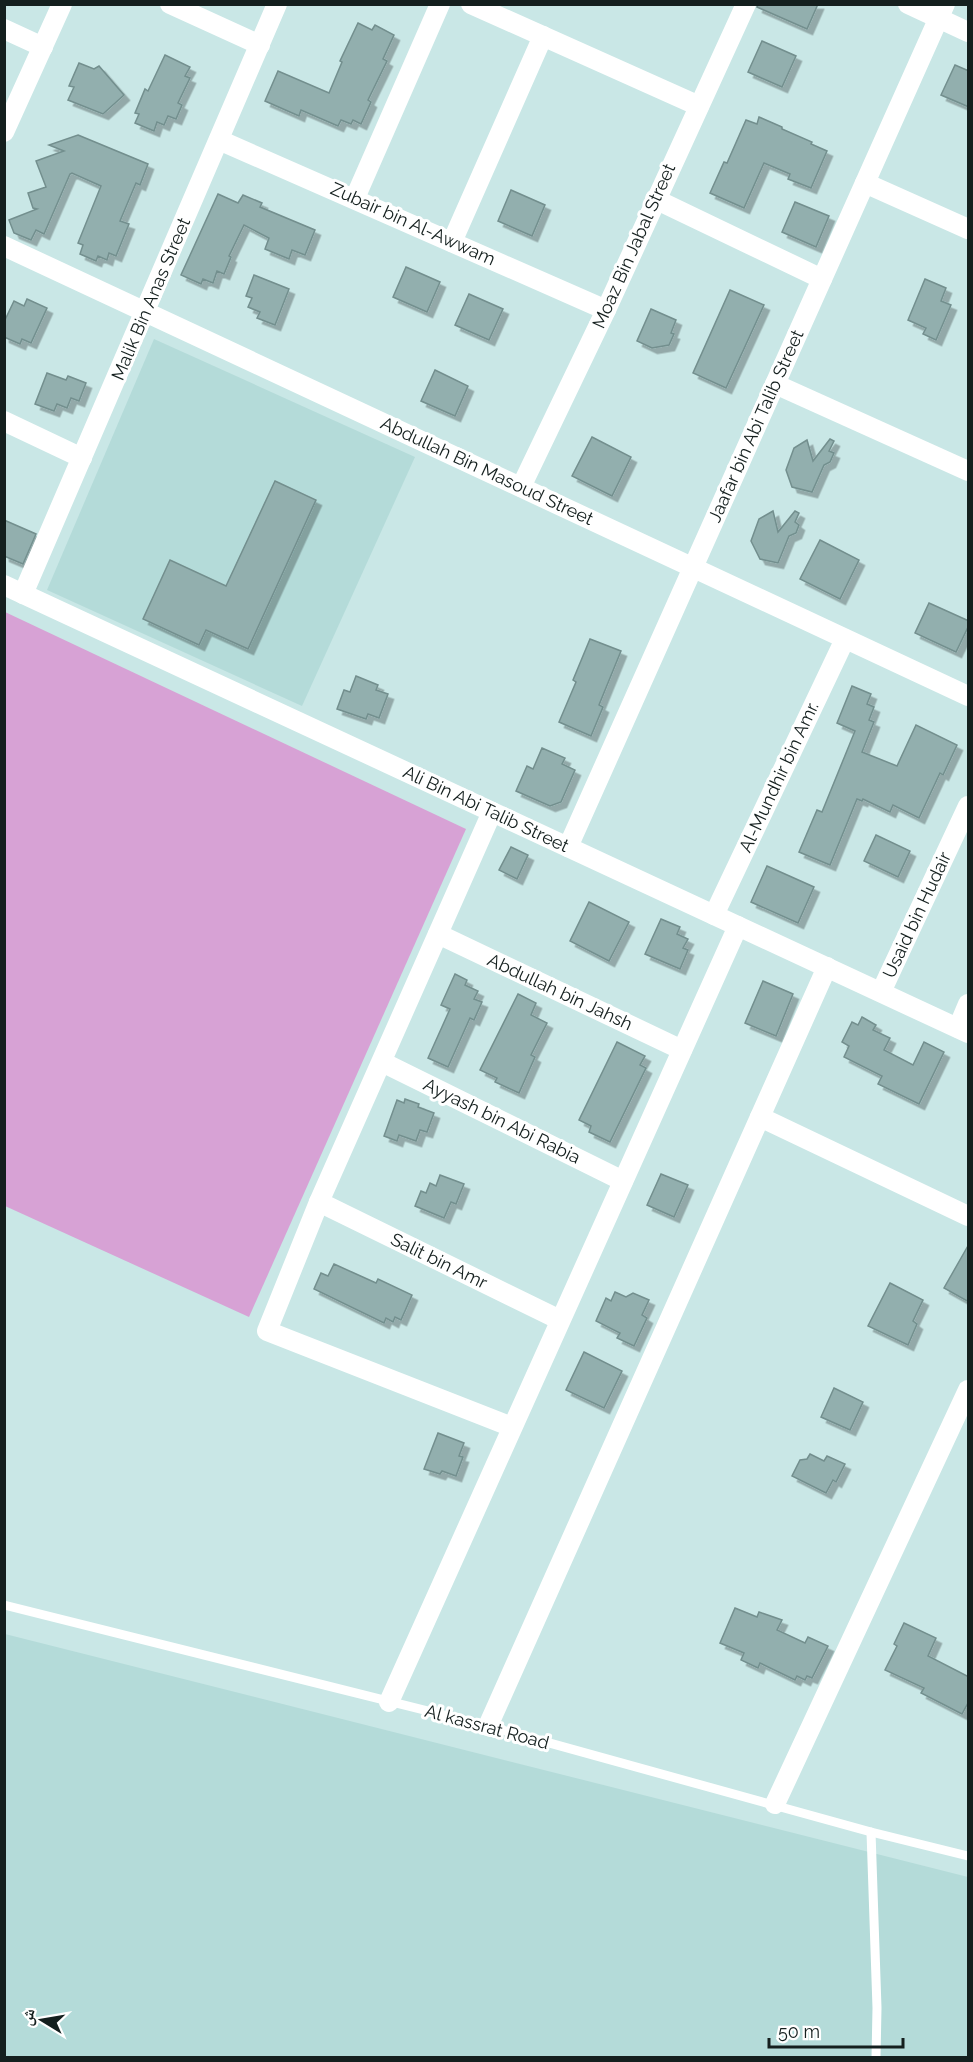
<svg xmlns="http://www.w3.org/2000/svg" width="973" height="2062" viewBox="0 0 973 2062" font-family="Raleway,'Noto Naskh Arabic',sans-serif">
	<style>
		.built { fill: #b4dbd9 }
		.green { fill: #d7a2d5 }
		.building { fill: #92afae; stroke: #738f8e; stroke-width: 1.5; filter: url(#shadow) }
		.lines { fill: none; stroke-linecap: round; stroke-linejoin: round }
		.lane { stroke: #fff; stroke-width: 9 }
		.street { stroke: #fff; stroke-width: 20 }
		.labels { text-anchor: middle; stroke-width: 6; stroke-linejoin: round; paint-order: stroke }
		.street-label { font-size: 18px; fill: #141f1e; stroke: #fff }
	</style>
	<defs>
		<filter id="shadow"><feDropShadow dx="5.5" dy="5.5" stdDeviation="0" flood-color="#0004"/></filter>
	</defs>
	<rect width="100%" height="100%" fill="#c9e7e6"/>
	<g class="built">
		<polygon points="154,339 415,457 302,706 47,590"/>
		<polygon points="5,1634 968,1877 968,2057 5,2058"/>
	</g>
	<polygon class="green" points="5,612 466,829 249,1317 5,1206"/>
	<g class="building">
		<polygon points="758,4 818,4 807,29 757,7"/>
		<polygon points="358,23 372,30 375,25 394,35 383,59 387,61 368,100 371,102 361,124 353,120 351,124 341,120 338,126 301,110 299,116 265,101 278,71 329,93 342,62 340,61"/>
		<polygon points="762,41 796,56 782,87 748,72"/>
		<polygon points="165,55 190,67 185,76 190,78 178,103 182,105 176,119 168,116 164,125 157,122 154,131 135,123 139,114 135,113 145,89 148,91"/>
		<polygon points="79,63 94,69 99,66 124,95 103,114 68,100 74,87 69,86"/>
		<polygon points="955,65 969,71 969,107 941,95"/>
		<polygon points="759,117 782,127 782,129 812,142 811,144 827,151 811,188 788,179 790,174 764,163 744,208 710,193 724,162 727,163 746,120 757,124"/>
		<polygon points="78,135 148,164 140,185 136,183 120,221 129,224 116,256 109,253 107,260 98,256 96,261 80,254 83,245 78,243 101,186 72,173 70,174 44,234 36,230 31,240 14,233 9,220 37,209 33,208 28,193 46,187 36,161 64,151 49,145"/>
		<polygon points="511,190 545,205 532,236 498,221"/>
		<polygon points="218,194 238,203 243,195 262,203 260,207 315,230 305,255 292,250 289,259 265,249 269,238 244,225 229,256 231,257 224,274 217,271 213,283 203,279 201,284 181,275"/>
		<polygon points="795,202 829,216 816,247 782,232"/>
		<polygon points="406,267 440,282 427,312 393,297"/>
		<polygon points="254,275 289,289 275,325 257,318 260,312 248,307 252,298 246,296"/>
		<polygon points="925,279 946,288 941,301 951,305 936,340 923,334 926,328 908,320"/>
		<polygon points="730,290 764,305 726,388 693,373"/>
		<polygon points="469,294 503,309 489,340 455,325"/>
		<polygon points="27,299 47,308 31,343 22,339 20,344 4,337 4,322 14,301 24,306"/>
		<polygon points="651,309 676,320 671,333 674,334 669,345 652,348 637,341"/>
		<polygon points="435,370 468,386 455,416 421,401"/>
		<polygon points="47,373 66,380 68,376 86,383 79,401 71,398 67,408 57,404 54,411 35,404"/>
		<polygon points="592,437 631,457 612,496 572,476"/>
		<polygon points="830,439 834,441 829,451 834,453 830,462 824,465 812,492 792,487 786,470 794,448 807,440 813,461"/>
		<polygon points="275,481 316,500 248,649 206,630 199,645 143,619 170,560 226,586"/>
		<polygon points="773,511 778,532 795,511 799,513 795,522 799,525 796,533 789,536 778,563 760,559 751,541 759,519"/>
		<polygon points="4,520 36,534 23,564 4,556"/>
		<polygon points="820,540 859,560 840,599 800,579"/>
		<polygon points="929,603 969,621 969,625 956,652 915,633"/>
		<polygon points="590,639 621,651 599,705 603,707 591,736 559,722 576,682 573,680"/>
		<polygon points="356,676 378,685 376,690 388,694 379,718 368,714 366,719 337,709 344,690 350,692"/>
		<polygon points="852,686 871,694 867,704 874,707 869,720 874,722 862,752 897,766 916,725 957,745 943,775 940,773 919,818 893,805 890,812 863,799 862,801 857,799 830,865 799,852 817,810 822,812 855,731 837,723"/>
		<polygon points="542,748 565,758 562,764 575,770 561,802 550,806 516,791 527,766 533,769"/>
		<polygon points="876,835 910,851 898,877 864,861"/>
		<polygon points="511,847 528,855 517,879 499,870"/>
		<polygon points="767,866 814,887 798,923 751,902"/>
		<polygon points="589,902 629,922 609,961 570,941"/>
		<polygon points="661,919 680,927 677,934 688,939 683,948 688,950 680,969 645,954"/>
		<polygon points="455,974 467,980 465,985 478,991 474,999 482,1002 474,1020 470,1018 448,1067 428,1058 450,1009 441,1005"/>
		<polygon points="763,981 793,994 776,1036 745,1023"/>
		<polygon points="518,994 536,1003 531,1015 547,1023 531,1055 535,1057 519,1093 495,1082 497,1078 480,1070"/>
		<polygon points="862,1017 876,1025 873,1030 890,1038 884,1050 913,1065 924,1042 944,1052 919,1104 878,1084 882,1076 844,1057 849,1046 842,1042 852,1022 858,1025"/>
		<polygon points="617,1042 645,1056 640,1065 646,1068 610,1142 589,1132 591,1126 579,1120"/>
		<polygon points="405,1099 419,1104 418,1107 434,1113 427,1132 420,1130 416,1141 399,1135 397,1141 384,1136 397,1100 404,1103"/>
		<polygon points="661,1174 688,1185 674,1217 647,1205"/>
		<polygon points="440,1175 464,1184 456,1204 451,1202 444,1218 415,1206 421,1191 426,1193 430,1183 436,1186"/>
		<polygon points="969,1244 969,1302 944,1288"/>
		<polygon points="334,1264 376,1283 378,1279 412,1295 401,1320 395,1317 393,1322 386,1318 384,1323 314,1289 321,1273 328,1276"/>
		<polygon points="890,1283 923,1300 913,1321 917,1324 908,1345 868,1326"/>
		<polygon points="615,1292 626,1297 633,1293 649,1300 642,1315 647,1318 634,1346 617,1338 620,1333 596,1321 606,1298 611,1301"/>
		<polygon points="584,1352 622,1371 604,1408 566,1390"/>
		<polygon points="834,1388 863,1402 850,1430 821,1417"/>
		<polygon points="438,1433 464,1443 459,1456 463,1457 456,1476 442,1471 440,1474 424,1469"/>
		<polygon points="810,1454 824,1461 827,1456 845,1464 836,1482 833,1480 826,1493 792,1476 800,1460 807,1459"/>
		<polygon points="735,1608 757,1617 759,1612 782,1620 777,1630 805,1643 808,1637 828,1646 812,1678 807,1676 805,1680 797,1676 795,1680 760,1663 758,1668 741,1660 744,1653 720,1643"/>
		<polygon points="904,1623 936,1638 928,1656 969,1677 969,1701 962,1714 921,1693 924,1688 885,1670 897,1646 894,1644"/>
	</g>
	<g class="lines">
		<g class="lane">
			<polyline points="4,1605 488,1726 871,1832 968,1856"/>
			<polyline points="871,1832 877,2008 876,2058"/>
		</g>
		<g class="street">
			<polyline points="170,4 260,45"/>
			<polyline points="471,4 699,106"/>
			<polyline points="908,4 968,32"/>
			<polyline points="4,29 43,47"/>
			<polyline points="4,132 62,4"/>
			<polyline points="219,140 606,310"/>
			<polyline points="865,183 968,229"/>
			<polyline points="355,198 440,4"/>
			<polyline points="655,199 822,279"/>
			<polyline points="452,242 543,36"/>
			<polyline points="4,246 968,696"/>
			<polyline points="775,384 968,471"/>
			<polyline points="4,421 82,458"/>
			<polyline points="521,487 606,310 746,4"/>
			<polyline points="4,585 968,1033"/>
			<polyline points="23,594 277,4"/>
			<polyline points="492,812 319,1202 267,1331 512,1427"/>
			<polyline points="568,847 945,4"/>
			<polyline points="714,915 845,639"/>
			<polyline points="438,934 682,1050"/>
			<polyline points="881,992 968,806"/>
			<polyline points="958,1028 968,1004"/>
			<polyline points="382,1062 623,1181"/>
			<polyline points="760,1117 968,1216"/>
			<polyline points="319,1202 560,1320"/>
			<polyline points="389,1702 738,926"/>
			<polyline points="488,1726 827,967"/>
			<polyline points="775,1804 968,1390"/>
		</g>
	</g>
	<g class="labels">
		<g class="street-label">
			<text transform="translate(413 224) rotate(24)" y="6">Zubair bin Al-Awwam</text>
			<text transform="translate(634 246) rotate(-66)" y="6">Moaz Bin Jabal Street</text>
			<text transform="translate(151 299) rotate(-67)" y="6">Malik Bin Anas Street</text>
			<text transform="translate(756 426) rotate(-66)" y="6">Jaafar bin Abi Talib Street</text>
			<text transform="translate(487 471) rotate(25)" y="6">Abdullah Bin Masoud Street</text>
			<text transform="translate(779 777) rotate(-65)" y="6">Al-Mundhir bin Amr.</text>
			<text transform="translate(486 809) rotate(25)" y="6">Ali Bin Abi Talib Street</text>
			<text transform="translate(917 915) rotate(-65)" y="6">Usaid bin Hudair</text>
			<text transform="translate(560 992) rotate(25)" y="6">Abdullah bin Jahsh</text>
			<text transform="translate(502 1121) rotate(26)" y="6">Ayyash bin Abi Rabia</text>
			<text transform="translate(439 1261) rotate(26)" y="6">Salit bin Amr</text>
			<text transform="translate(487 1727) rotate(15)" y="6">Al kassrat Road</text>
		</g>
	</g>
	<rect width="973" height="2062" fill="none" stroke="#141f1e" stroke-width="12"/>
	<g transform="translate(42 2020) rotate(281)" stroke="#ffffff" stroke-width="4.5" paint-order="stroke">
	<path d="M0-4.5L10 22L0 15L-10 22Z" fill="#141f1e"/>
	<text y="-9" font-size="16" font-weight="bold" text-anchor="middle" fill="#141f1e">ش</text>
	</g>
	<path d="M769 2038v9h134v-9" fill="none" stroke="#141f1e" stroke-width="3"/>
	<text x="778" y="2038" font-size="18" fill="#141f1e" stroke="#ffffff" stroke-width="4.5" paint-order="stroke">50 m</text>
</svg>
